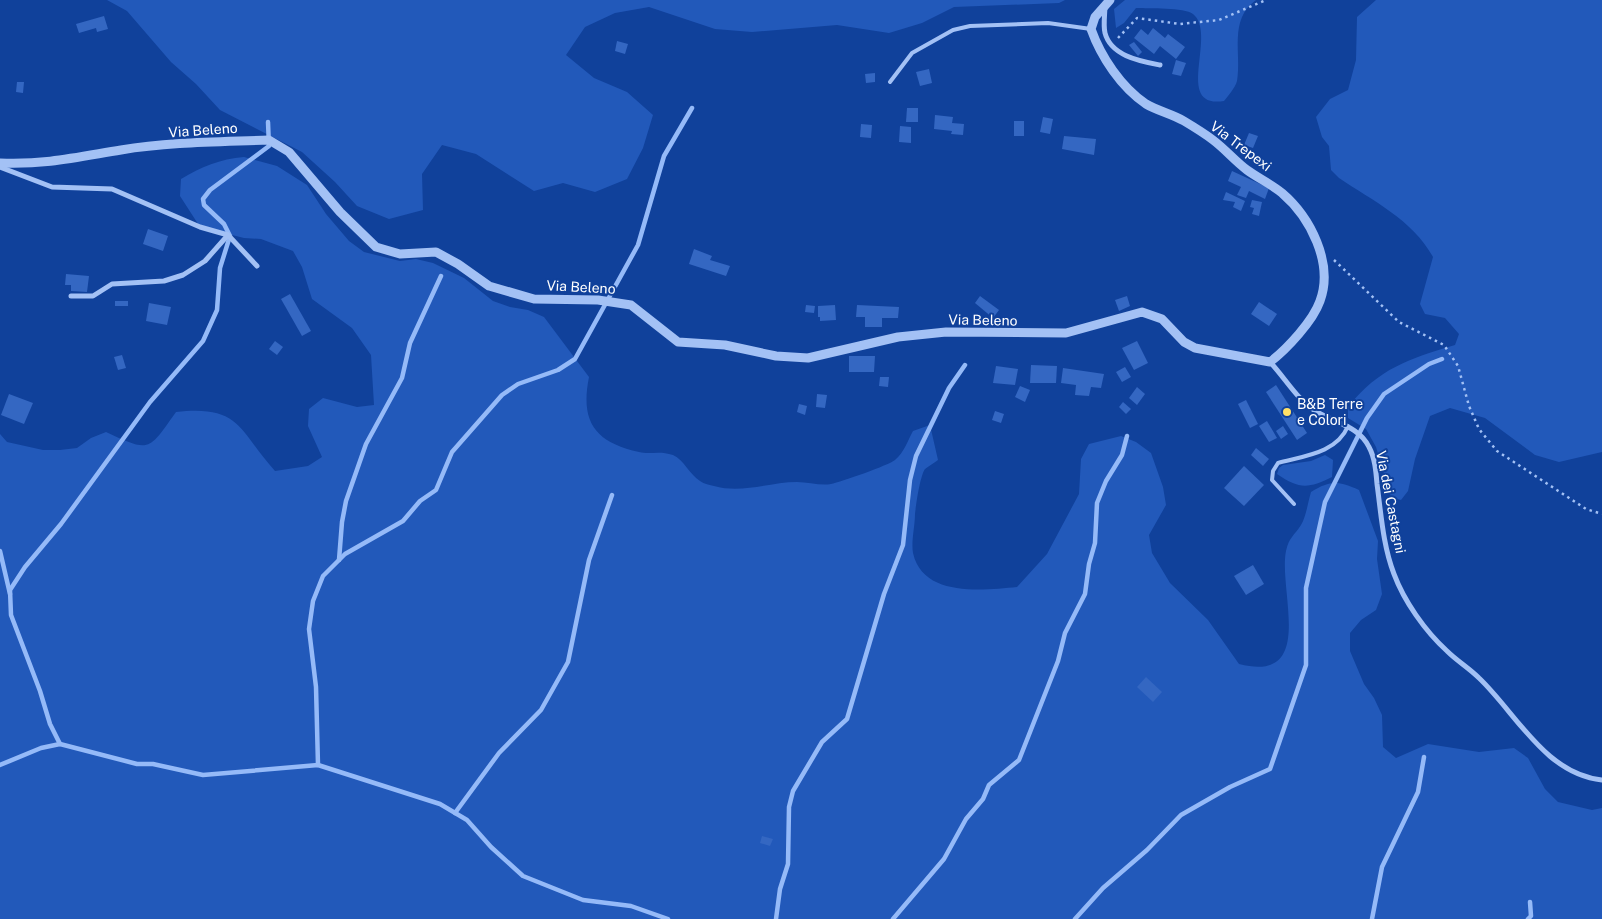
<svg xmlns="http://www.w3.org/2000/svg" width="1602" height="919" viewBox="0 0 1602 919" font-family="'Public Sans',sans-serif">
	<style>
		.green { fill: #2259ba }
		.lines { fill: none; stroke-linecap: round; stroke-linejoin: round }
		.stream { stroke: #95baf8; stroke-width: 4.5 }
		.building { fill: #3467c2 }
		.path { stroke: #a3c1f5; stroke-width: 2.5; stroke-dasharray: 2.5 4; stroke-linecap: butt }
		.service { stroke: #a3c1f5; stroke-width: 4 }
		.minor { stroke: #a3c1f5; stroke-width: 5 }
		.tertiary { stroke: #a3c1f5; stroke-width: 9 }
		.poi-dot { fill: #ffe067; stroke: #10419b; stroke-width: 2 }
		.labels { text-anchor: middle; stroke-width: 4; stroke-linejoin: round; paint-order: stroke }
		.street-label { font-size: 14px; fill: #fff; stroke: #10419b }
		.poi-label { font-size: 14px; fill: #fff; stroke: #10419b; text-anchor: start }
	</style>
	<rect width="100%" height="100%" fill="#10419b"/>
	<g class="green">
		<polygon points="107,0 1065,0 1059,3 954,7 922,23 889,33 837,25 752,32 715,29 649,7 615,13 585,27 566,55 594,78 627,92 653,115 643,148 627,179 595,192 563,183 534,191 476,154 442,145 422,174 423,210 389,219 357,206 335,182 302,152 220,110 196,84 171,62 127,11"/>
		<path d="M1125,0H1256C1228,20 1242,54 1237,81C1235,88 1228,96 1224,101C1173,109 1218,34 1193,14C1184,7 1149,9 1136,8L1124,23L1116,28L1114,9Z"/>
		<path d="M1376,0H1602V452L1559,462L1535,455L1485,418L1450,408L1430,416L1415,459L1408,491L1401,500L1391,497L1376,447L1366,429L1348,418V407C1379,368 1409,359 1455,345L1459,334L1445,318L1425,314L1420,304L1433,257C1413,220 1373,201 1339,178L1331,170L1329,146L1322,137L1316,117L1330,99L1348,90L1356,60L1357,17Z"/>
		<path d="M244,157L277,166L307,185L326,214L349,241L364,252L400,261L416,259L433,263L464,278L493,301L510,307L528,310L544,317L589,377C580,422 595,442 639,452C651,455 658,450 673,455C684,460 690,475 700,481C704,484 710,485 714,486C742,494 770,482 797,482C808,482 821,486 831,484C841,482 889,465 895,460C904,453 908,440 913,431L930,425L938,460C934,463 929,466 925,469C920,476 916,505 915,514C915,526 911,542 913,553C923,598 984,590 1017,587L1047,554L1079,494L1081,459L1089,444L1121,436L1136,442L1151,453L1163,487L1166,505L1149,535L1152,553L1170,583L1208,620L1239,664C1317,684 1278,590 1286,551C1289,537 1294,536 1301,525C1306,517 1308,502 1311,492C1331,480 1338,481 1359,490L1378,541L1377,559L1382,594L1376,610L1361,620L1350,633V651L1364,684L1374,698L1382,715L1383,747L1396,758L1428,744L1479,752L1514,748L1528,758L1545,789L1558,802L1592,810L1602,808V919H0V434L7,442L43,450H60L77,448L91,438L106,432C151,453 148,451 176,412C241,405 238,430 275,471L308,466L322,457L308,426L309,409L323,398L357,407L374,405L371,355L352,328L312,299L302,267L293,251L261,239L244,238L200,227L180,196L181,179C201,167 220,159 244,157Z"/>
		<path d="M1325,455L1333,460L1332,477C1308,489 1299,489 1277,474L1279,468L1283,465L1311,461Z"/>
	</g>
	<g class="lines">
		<g class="stream">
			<polyline points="0,551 10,594"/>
			<polyline points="339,560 342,522 346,501 366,444 402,378 410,343 441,276"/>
			<polyline points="60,744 50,724 40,691 11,615 10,590 25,567 61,524 150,402 203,341 217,310 220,268 230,236 224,224 204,205 203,199 210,190 269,146 268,122"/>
			<polyline points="0,765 41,748 60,744 137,764 153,764 203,775 318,765 440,804 467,820 491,847 523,876 583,900 631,906 668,919"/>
			<polyline points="318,765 316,687 309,629 313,601 323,576 345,554 403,521 420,501 436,490 452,452 502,395 518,384 558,370 575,359 638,245 664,156 692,108"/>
			<polyline points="455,813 499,753 541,710 568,662 589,560 612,495"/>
			<polyline points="776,919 780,889 788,864 789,807 793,791 822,742 847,719 884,594 903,545 910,480 916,456 949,388 965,365"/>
			<polyline points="893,919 944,859 966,819 983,799 989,785 1019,760 1058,661 1065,633 1085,594 1089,564 1095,543 1097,503 1106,481 1122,455 1127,436"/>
			<polyline points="1075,919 1103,888 1147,850 1181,815 1230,787 1270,769 1306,665 1306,588 1325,502 1367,418 1384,394 1429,364 1442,359"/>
			<polyline points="1372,919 1382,867 1418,792 1424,757"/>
			<polyline points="1528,919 1531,916 1530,902"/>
		</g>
	</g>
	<g class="building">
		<polygon points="104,16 108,29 97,32 96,28 79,33 76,24"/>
		<polygon points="1153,28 1165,38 1168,34 1185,47 1176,59 1160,46 1154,54 1134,38 1141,29 1148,35"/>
		<polygon points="617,41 628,44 625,54 615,51"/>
		<polygon points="1134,42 1142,52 1138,56 1129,45"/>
		<polygon points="1176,60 1186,63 1181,76 1172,74"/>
		<polygon points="929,69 932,83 920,86 916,72"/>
		<polygon points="875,73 875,82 866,83 865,74"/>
		<polygon points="17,82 24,82 23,93 16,92"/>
		<polygon points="907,108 918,108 918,122 906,122"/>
		<polygon points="935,115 953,117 952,123 964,124 963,135 951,134 952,131 934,129"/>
		<polygon points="1043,117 1053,119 1050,134 1040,132"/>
		<rect x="1014" y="121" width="10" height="15"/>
		<polygon points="861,124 872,125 871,138 860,137"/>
		<polygon points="900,126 911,127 911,143 899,142"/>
		<polygon points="1249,133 1258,136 1253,148 1244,145"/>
		<polygon points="1064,136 1096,139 1094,155 1062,149"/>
		<polygon points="1232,171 1269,188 1265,199 1249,191 1246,198 1237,195 1241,187 1228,181"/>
		<polygon points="1226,192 1245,201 1241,211 1233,207 1235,202 1223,200"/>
		<polygon points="1252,200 1262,202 1259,216 1252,214 1254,208 1250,207"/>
		<polygon points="148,229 168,236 163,251 143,244"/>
		<polygon points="694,249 712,256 710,260 730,266 726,276 689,264"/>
		<polygon points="66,274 89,276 87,292 71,291 71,285 65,285"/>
		<polygon points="290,294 311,331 302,336 281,299"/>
		<polygon points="980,296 999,310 993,318 975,303"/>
		<polygon points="1127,296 1130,306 1119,311 1115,300"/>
		<rect x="115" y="301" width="13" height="5"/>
		<polygon points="1259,302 1277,314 1269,326 1251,314"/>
		<polygon points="149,303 171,307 167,325 146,321"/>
		<polygon points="806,305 815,306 814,313 805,312"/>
		<polygon points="835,305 836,320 820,321 820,317 818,317 818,306"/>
		<polygon points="857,305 899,307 898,318 882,318 882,327 865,327 865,317 856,317"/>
		<polygon points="275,341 283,347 277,355 269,349"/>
		<polygon points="1137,341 1148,363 1134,370 1122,348"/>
		<polygon points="122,355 126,368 118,370 114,357"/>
		<polygon points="849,356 875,356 874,372 849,372"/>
		<polygon points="1031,365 1057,366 1056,383 1030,383"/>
		<polygon points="996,366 1018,369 1015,385 993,383"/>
		<polygon points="1125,367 1131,377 1122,382 1116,372"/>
		<polygon points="1063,368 1104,374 1101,388 1091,387 1089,396 1075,395 1076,385 1061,383"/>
		<polygon points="880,377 889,377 888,387 879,386"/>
		<polygon points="1276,385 1307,433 1297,440 1266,392"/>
		<polygon points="1020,386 1030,390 1025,402 1015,397"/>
		<polygon points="1137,387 1145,394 1137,405 1129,398"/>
		<polygon points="9,394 33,403 24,424 1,415"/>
		<polygon points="817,394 827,395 825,408 816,407"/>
		<polygon points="1246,400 1258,424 1250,428 1238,404"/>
		<polygon points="1123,402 1131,409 1126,414 1119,407"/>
		<polygon points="799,404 807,406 805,415 797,412"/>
		<polygon points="995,411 1004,414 1001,423 992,420"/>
		<polygon points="1267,421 1277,438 1269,442 1259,426"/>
		<polygon points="1283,426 1288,434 1281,439 1276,431"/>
		<polygon points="1256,448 1269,459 1263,466 1251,455"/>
		<polygon points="1244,466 1264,485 1244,506 1224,488"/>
		<polygon points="1253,565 1264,584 1246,595 1234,576"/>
		<polygon points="1146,677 1162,692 1153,702 1137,687"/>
		<polygon points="762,836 773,839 770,846 760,843"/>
	</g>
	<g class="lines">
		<g class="path">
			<polyline points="1118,38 1137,18 1180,24 1219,20 1266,0"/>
			<polyline points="1334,260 1399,322 1444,345 1458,366 1469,406 1479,429 1497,451 1586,509 1602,514"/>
		</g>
		<g class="service">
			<polyline points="890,82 912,53 953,30 970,26 1048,23 1091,29"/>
			<path d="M1294,504L1272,480L1273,471L1278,463C1304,456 1337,453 1348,426"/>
		</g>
		<g class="minor">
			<path d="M1105,5C1105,14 1103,25 1105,33C1111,56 1140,61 1160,65"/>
			<polyline points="0,167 52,187 112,189 200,227 228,235 257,266"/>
			<polyline points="71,296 93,296 112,284 164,281 183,275 205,261 228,235"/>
			<path d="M1270,362C1286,379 1297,400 1317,412C1335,423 1359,426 1369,447C1375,458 1376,472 1377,484C1381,513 1383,546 1394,574C1404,601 1425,631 1447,651C1457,661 1469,668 1479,678C1516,713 1545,774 1602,780"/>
		</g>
		<path class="tertiary" d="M0,163C44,165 78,157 121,150C169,142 220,142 269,140L289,152L340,212L376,247L400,254L436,252L458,264L489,286L534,299L598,300L631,305L678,342L725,345L776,356L808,358L898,337L946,332L1066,333L1142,312L1162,319L1184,342L1195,348L1270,362C1287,349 1313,321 1320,301C1334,263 1310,217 1282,193C1271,184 1258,178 1247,170C1235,161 1225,149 1213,140C1204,133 1194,127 1184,121C1172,114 1158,111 1146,104C1121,87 1101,57 1091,29L1095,17L1110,0"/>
	</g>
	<circle class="poi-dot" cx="1287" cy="412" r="5"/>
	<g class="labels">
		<g class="street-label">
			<text transform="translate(203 130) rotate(-4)" y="5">Via Beleno</text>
			<text transform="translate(1241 146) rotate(37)" y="5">Via Trepexi</text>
			<text transform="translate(581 287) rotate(3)" y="5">Via Beleno</text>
			<text transform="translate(983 320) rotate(1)" y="5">Via Beleno</text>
			<text transform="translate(1391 502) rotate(79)" y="5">Via dei Castagni</text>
		</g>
		<g class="poi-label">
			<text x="1297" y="409">B&amp;B Terre<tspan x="1297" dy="16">e Colori</tspan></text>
		</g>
	</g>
</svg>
